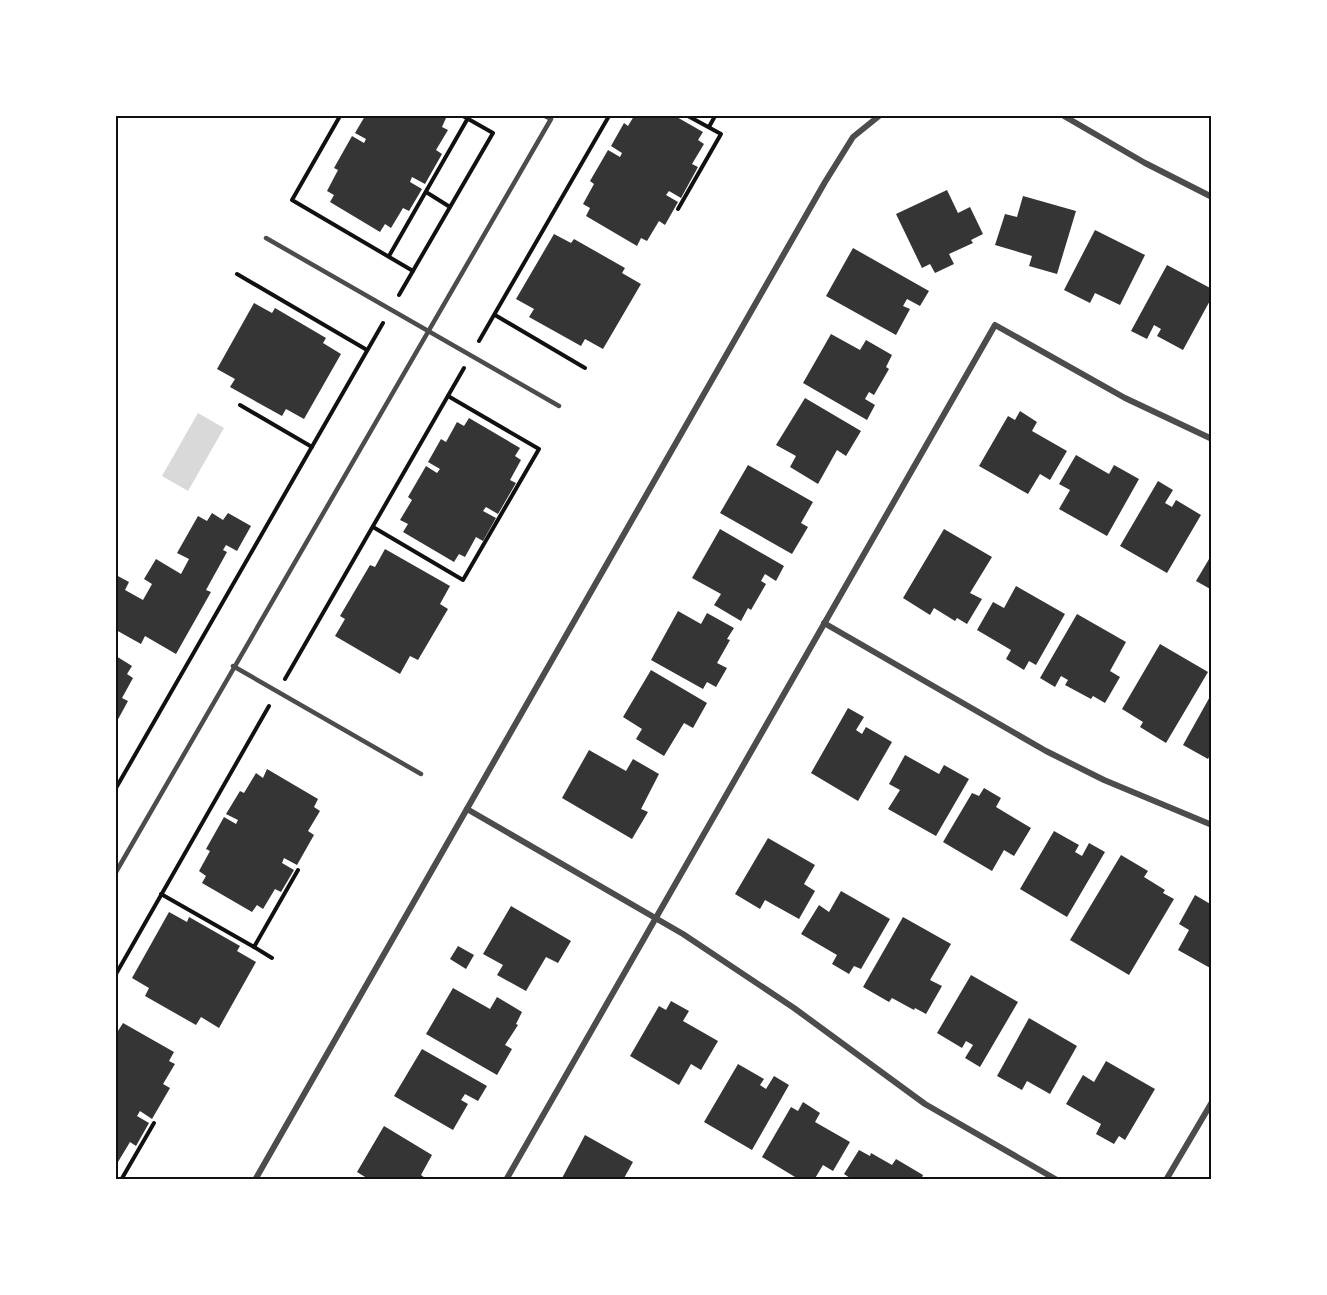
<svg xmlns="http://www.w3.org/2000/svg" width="1327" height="1295" viewBox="0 0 1327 1295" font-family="'Public Sans',sans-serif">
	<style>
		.water { fill: #d9d9d9 }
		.building { fill: #353535 }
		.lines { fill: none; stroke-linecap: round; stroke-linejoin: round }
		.path { stroke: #111; stroke-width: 4 }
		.service { stroke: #4c4c4c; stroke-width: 4.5 }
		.minor { stroke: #4c4c4c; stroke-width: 6 }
		.neatline { fill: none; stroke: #111; stroke-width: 2 }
	</style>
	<rect width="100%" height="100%" fill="#fff"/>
	<polygon class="water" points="198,413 224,428 188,491 162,476"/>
	<g class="building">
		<polygon points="365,116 442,116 446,118 442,127 448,130 436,150 442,154 425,184 412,177 410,182 422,189 409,211 403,208 391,228 385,224 380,232 330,202 334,195 327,191 338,170 334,168 352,136 364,143 366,139 355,133"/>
		<polygon points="634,116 675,116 703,132 698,140 704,144 692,164 698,167 681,198 669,191 666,195 678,202 665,225 659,221 647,241 641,238 637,246 586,216 590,208 583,204 594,184 590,181 608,150 620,157 622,153 611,146 624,123 628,126"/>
		<polygon points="947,190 958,213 970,207 983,234 971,240 973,243 949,254 954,264 935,273 930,264 922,268 896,214"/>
		<polygon points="1023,196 1076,211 1057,274 1029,266 1032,256 995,245 1005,214 1017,217"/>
		<polygon points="1095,230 1145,255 1120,305 1095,293 1090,303 1064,290"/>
		<polygon points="554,234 571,243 574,239 625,268 622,273 641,284 603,349 585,339 581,346 529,317 534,309 516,299"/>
		<polygon points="853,248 929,291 920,306 907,299 903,306 910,309 896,335 826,296"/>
		<polygon points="1167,265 1212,289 1212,297 1183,350 1157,336 1161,329 1154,325 1147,339 1131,331"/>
		<polygon points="254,303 272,313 275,308 326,338 323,343 341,354 304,419 286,409 282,416 230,387 235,379 217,369"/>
		<polygon points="831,334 860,350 866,340 892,355 886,367 889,369 874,395 869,392 865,399 875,405 867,420 803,383"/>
		<polygon points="805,398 861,431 846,456 837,450 818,484 790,467 796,456 776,445"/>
		<polygon points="1020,411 1037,422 1032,431 1067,451 1050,480 1040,474 1028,494 979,466 1008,416 1015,420"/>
		<polygon points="469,418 520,448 515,456 521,460 510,480 516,483 498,514 486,507 483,511 496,518 483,541 476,537 465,557 459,554 454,562 403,532 408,524 400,520 412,500 408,497 426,466 437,473 440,469 428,462 441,439 446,442 457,422 464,426"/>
		<polygon points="1076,455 1109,474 1114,465 1139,479 1107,536 1059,509 1070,490 1059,484"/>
		<polygon points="748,465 813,502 801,523 808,527 792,554 720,513"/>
		<polygon points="1158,481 1173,490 1165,503 1172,507 1176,500 1201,515 1167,573 1120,546"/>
		<polygon points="212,513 223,520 228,513 251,526 237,551 226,545 223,550 227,552 206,590 211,592 176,654 145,636 141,644 116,630 118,627 116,626 116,575 129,582 125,590 143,600 152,584 144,579 156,559 181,574 189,559 177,553 198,516 207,521"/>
		<polygon points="720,529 784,566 776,581 765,574 761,581 766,584 751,610 748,608 741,621 714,605 721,594 692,578"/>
		<polygon points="944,529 992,557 970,593 982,599 967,624 957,618 955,621 934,608 930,615 903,598"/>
		<polygon points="385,549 450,586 440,604 448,609 418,660 410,656 400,674 335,636 345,619 340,616 370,565 375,567"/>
		<polygon points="1212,554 1212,590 1196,581"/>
		<polygon points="1016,586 1065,614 1036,665 1029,661 1024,670 1006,659 1011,650 977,630 993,602 1004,608"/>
		<polygon points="678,611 701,624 707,613 734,628 727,639 730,640 717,663 727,668 716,687 707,682 703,689 651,660"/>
		<polygon points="1077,614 1126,642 1110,671 1120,677 1105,703 1093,696 1091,699 1065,685 1068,680 1061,676 1055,687 1040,678"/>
		<polygon points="1160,644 1208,672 1166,743 1140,727 1143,722 1122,709"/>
		<polygon points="116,656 132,666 127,674 133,678 122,698 128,701 116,723"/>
		<polygon points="651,670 707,703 693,728 684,723 664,756 636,739 642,729 623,717"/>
		<polygon points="1212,693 1212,752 1208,759 1183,745"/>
		<polygon points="848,708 864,717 856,730 862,734 866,727 892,742 858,801 811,773"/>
		<polygon points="589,750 626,771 633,759 659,774 641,809 648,812 632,839 562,798"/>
		<polygon points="905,755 939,774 944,765 969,779 936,836 888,809 900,790 889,784"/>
		<polygon points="267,769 318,799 314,807 320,811 308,831 314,835 297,865 284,858 282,863 294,870 281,892 275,889 263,909 257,905 252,912 202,883 206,876 199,871 210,851 206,849 224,817 236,824 238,820 226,814 240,791 244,793 256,773 263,778"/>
		<polygon points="984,788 1001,798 996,807 1031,828 1014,856 1004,850 992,871 943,842 972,793 979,796"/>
		<polygon points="1054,831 1079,845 1075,852 1082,856 1089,843 1105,852 1067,917 1020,889"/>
		<polygon points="768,838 815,865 804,884 815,891 799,919 765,900 760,909 735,894"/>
		<polygon points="1121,855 1148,871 1144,877 1165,890 1163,893 1174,899 1129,975 1070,940"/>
		<polygon points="841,891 890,919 861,969 854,966 849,974 832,964 837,955 801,934 819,905 829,912"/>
		<polygon points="1195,895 1212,905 1212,969 1178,950 1189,930 1179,924"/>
		<polygon points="511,906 571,941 558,963 546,957 526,991 497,975 503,965 483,954"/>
		<polygon points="169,912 187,922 189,917 240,946 237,951 256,962 219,1028 201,1017 196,1025 145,996 149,988 132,978"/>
		<polygon points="903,917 951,944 930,980 942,986 926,1014 915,1008 914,1010 892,998 889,1002 863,987"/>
		<polygon points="458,946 474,955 466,969 450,959"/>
		<polygon points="971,975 1018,1002 980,1067 965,1058 973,1045 966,1041 962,1048 937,1033"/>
		<polygon points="453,988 490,1009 497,997 522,1012 516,1024 518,1025 505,1045 512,1049 497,1075 426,1034"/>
		<polygon points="671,1001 689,1011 683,1021 718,1041 701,1070 691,1064 679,1085 630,1056 659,1006 666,1010"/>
		<polygon points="1029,1018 1077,1046 1050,1094 1027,1081 1022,1090 997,1076"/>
		<polygon points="123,1023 174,1052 169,1061 175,1064 163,1084 170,1088 152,1119 140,1111 137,1116 149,1123 136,1146 130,1142 118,1162 116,1161 116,1030 118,1031"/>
		<polygon points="422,1049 487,1086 478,1101 465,1094 461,1100 468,1104 453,1130 394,1096"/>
		<polygon points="1106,1061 1155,1089 1125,1140 1119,1136 1114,1144 1096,1134 1101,1124 1066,1104 1083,1075 1094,1082"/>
		<polygon points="738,1064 764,1079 760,1085 766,1089 774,1076 789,1085 752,1150 704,1122"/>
		<polygon points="803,1102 820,1113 815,1122 850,1142 833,1171 823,1165 814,1180 800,1180 762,1157 791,1107 798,1111"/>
		<polygon points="384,1126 432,1155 421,1175 428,1180 370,1180 357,1172"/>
		<polygon points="585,1135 633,1162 623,1180 561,1180"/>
		<polygon points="859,1150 870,1156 871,1153 892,1165 896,1159 923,1175 921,1180 853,1180 844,1174"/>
	</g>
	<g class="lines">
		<g class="path">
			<polyline points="340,116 292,200 413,271"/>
			<polyline points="709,127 715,116"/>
			<polyline points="426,192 450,207"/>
			<polyline points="678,209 721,134 688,116"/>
			<polyline points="389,256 468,118"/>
			<polyline points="237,274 367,350"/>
			<polyline points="399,295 493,133 463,116"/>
			<polyline points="495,315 585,368"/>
			<polyline points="479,341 609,116"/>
			<polyline points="240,405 312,447"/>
			<polyline points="373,527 463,580 539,449 448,396"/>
			<polyline points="285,679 464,368"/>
			<polyline points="116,788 383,323"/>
			<polyline points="161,894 254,947 298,870"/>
			<polyline points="254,947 272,958"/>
			<polyline points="116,974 269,706"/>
			<polyline points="121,1180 154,1123"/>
		</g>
		<g class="service">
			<polyline points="266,238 559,406"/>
			<polyline points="233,666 421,774"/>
			<polyline points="116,872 551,119 545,116"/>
		</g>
		<g class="minor">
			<polyline points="1064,116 1145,163 1212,197"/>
			<polyline points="824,623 1046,751 1104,780 1212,825"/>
			<polyline points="467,809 683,934 794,1008 925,1104 1057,1180"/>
			<polyline points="255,1180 825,182 853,137 879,116"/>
			<polyline points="506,1180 995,325 1125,398 1212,439"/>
			<polyline points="1166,1180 1212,1102"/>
		</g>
	</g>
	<rect width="1327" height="1295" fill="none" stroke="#ffffff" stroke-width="234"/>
	<rect x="117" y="117" width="1093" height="1061" class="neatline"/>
</svg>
